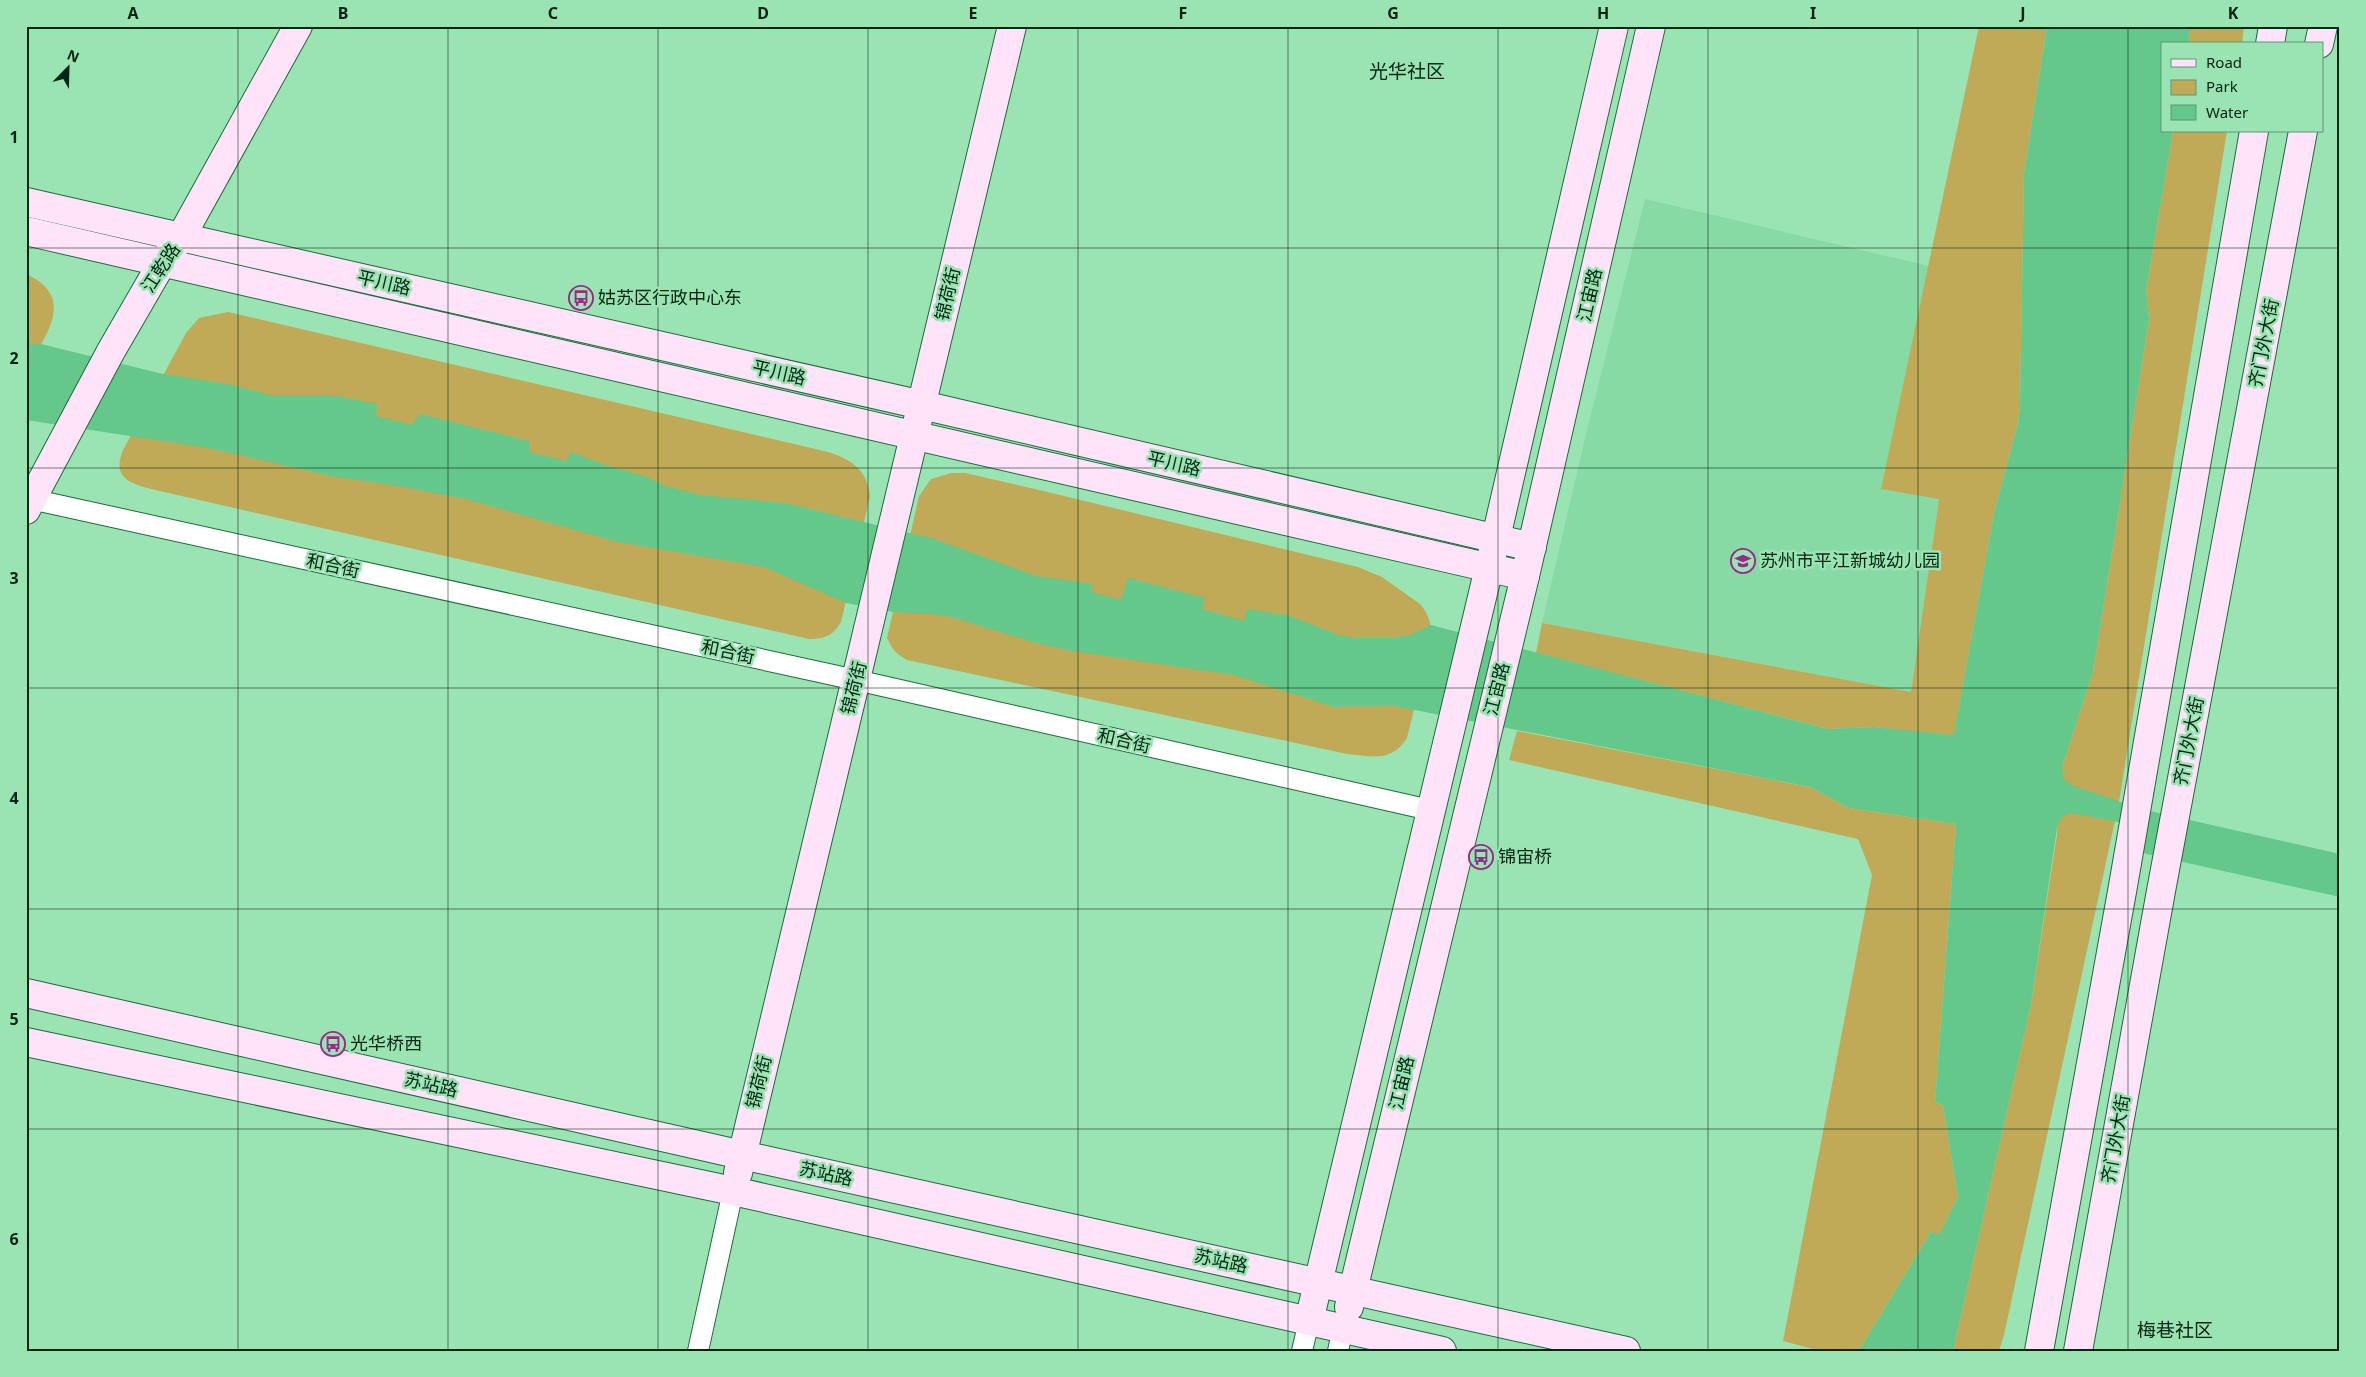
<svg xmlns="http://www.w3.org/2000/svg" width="2366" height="1377" viewBox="0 0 2366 1377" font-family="'Noto Sans','Noto Sans SC',sans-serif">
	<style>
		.built { fill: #88daa4 }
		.green { fill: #c0aa58 }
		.water { fill: #63c88a }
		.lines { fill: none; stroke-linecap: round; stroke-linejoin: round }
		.street-casing { stroke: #1e6a3f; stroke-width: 22 }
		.secondary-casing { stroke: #1e6a3f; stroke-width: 30 }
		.street { stroke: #fff; stroke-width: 20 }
		.secondary { stroke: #ffe3f9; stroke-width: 28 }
		.grid { fill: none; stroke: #052412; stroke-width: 1; stroke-opacity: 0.55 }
		.labels { text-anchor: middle; stroke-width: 5; stroke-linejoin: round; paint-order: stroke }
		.street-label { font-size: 18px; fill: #052412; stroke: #9ae4b3 }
		.poi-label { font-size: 18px; fill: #052412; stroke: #9ae4b3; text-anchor: start }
		.neighbourhood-label { font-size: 19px; fill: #052412; stroke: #9ae4b3 }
		.neatline { fill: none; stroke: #052412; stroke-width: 2 }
		.grid-label { font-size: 16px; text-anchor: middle; font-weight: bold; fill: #052412 }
	</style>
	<rect width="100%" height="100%" fill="#9ae4b3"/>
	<polygon class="built" points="1645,199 1929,266 1881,489 1939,498 1911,692 1542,623 1586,434"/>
	<g class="green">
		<polygon points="1979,26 2047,26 2024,174 2020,405 2018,423 1994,514 1954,736 1874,727 1828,729 1536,653 1542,623 1911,692 1939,499 1881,489"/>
		<polygon points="2191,26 2244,26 2242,44 2188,44"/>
		<polygon points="2173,131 2227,131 2119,802 2004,1335 1999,1351 1953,1351 2031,1004 2057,834 2062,767 2093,672 2149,319 2146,290"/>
		<path d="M26,274C77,297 46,336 26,369Z"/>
		<path d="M228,312L824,451C849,458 867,468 870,496L841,622C833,636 824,639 809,639L151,489C128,483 112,477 123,450L186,333L199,318Z"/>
		<path d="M951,473H965L1035,489L1358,567L1382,577L1420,604C1429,614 1431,624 1432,637L1407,738C1391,763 1372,756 1347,754L907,660C896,654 892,649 887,638L919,496L931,479Z"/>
		<polygon points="1517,731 1810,787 1849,808 1956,824 1935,1103 1943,1105 1958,1197 1940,1235 1931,1232 1859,1351 1820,1351 1783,1341 1872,875 1858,839 1509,760"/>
	</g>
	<polygon class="water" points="2047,26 2191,26 2188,44 2162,44 2162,131 2173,131 2146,290 2149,319 2093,672 2062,767 2064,779 2073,786 2141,809 2340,854 2340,897 2134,851 2138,826 2071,813 2061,818 2057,828 2031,1004 1953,1351 1859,1351 1931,1232 1940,1234 1958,1197 1943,1105 1935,1103 1956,824 1849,808 1810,787 1394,706 1334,707 1233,675 1066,650 1033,642 951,617 932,614 893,612 846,603 764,567 617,542 466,499 392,485 335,477 208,448 26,420 26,345 41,344 163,374 233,385 269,395 331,395 377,404 376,416 412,425 420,414 529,441 529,452 566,461 571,452 608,466 647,477 665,486 700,495 785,503 934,539 1036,576 1093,584 1091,592 1121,600 1128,578 1205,598 1202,609 1244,621 1247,609 1290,616 1338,635 1357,638 1391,638 1410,635 1431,625 1828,729 1874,727 1954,735 1994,514 2018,423 2020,405 2024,174"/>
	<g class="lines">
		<defs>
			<g id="street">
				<polyline points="26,498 856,680 1430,810"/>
				<polyline points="698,1351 733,1191"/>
				<polyline points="1302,1351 1309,1321"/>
				<polyline points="1338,1351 1343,1328"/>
			</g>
			<g id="secondary">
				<polyline points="2270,44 2273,26"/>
				<polyline points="2319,44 2323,26"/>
				<polyline points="26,202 922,405 1532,547"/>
				<polyline points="26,231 1525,576"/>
				<polyline points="26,510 111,351 162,263 181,237 298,26"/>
				<polyline points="26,993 742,1155 1626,1351"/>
				<polyline points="26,1042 733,1191 1442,1351"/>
				<polyline points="738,1173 1012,26"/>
				<polyline points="1349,1307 1525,576 1651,26"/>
				<polyline points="1309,1321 1489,568 1614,26"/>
				<polyline points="2039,1351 2123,886 2254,131"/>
				<polyline points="2078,1351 2161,891 2303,131"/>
			</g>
		</defs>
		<use href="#street" class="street-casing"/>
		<use href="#secondary" class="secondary-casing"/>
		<use href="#street" class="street"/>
		<use href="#secondary" class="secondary"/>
	</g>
	<path class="grid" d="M238,26V1351M448,26V1351M658,26V1351M868,26V1351M1078,26V1351M1288,26V1351M1498,26V1351M1708,26V1351M1918,26V1351M2128,26V1351M26,248H2340M26,468H2340M26,688H2340M26,909H2340M26,1129H2340"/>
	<defs>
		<symbol id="bus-ring" viewBox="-11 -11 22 22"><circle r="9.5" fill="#9ae4b3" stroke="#9a2a89" stroke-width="1.5"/><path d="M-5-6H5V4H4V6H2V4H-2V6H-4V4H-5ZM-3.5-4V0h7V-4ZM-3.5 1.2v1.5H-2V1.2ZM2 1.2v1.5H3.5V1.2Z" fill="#9a2a89"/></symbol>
		<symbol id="school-ring" viewBox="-11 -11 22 22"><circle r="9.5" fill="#9ae4b3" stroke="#9a2a89" stroke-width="1.5"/><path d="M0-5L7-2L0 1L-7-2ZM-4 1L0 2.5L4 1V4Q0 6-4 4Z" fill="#9a2a89"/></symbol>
	</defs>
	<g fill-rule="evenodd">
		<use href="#bus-ring" x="567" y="284" width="28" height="28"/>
		<use href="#school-ring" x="1729" y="547" width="28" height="28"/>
		<use href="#bus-ring" x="1467" y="843" width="28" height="28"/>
		<use href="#bus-ring" x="319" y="1030" width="28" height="28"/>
	</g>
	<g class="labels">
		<g class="street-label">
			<text transform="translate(161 268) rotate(-57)" y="6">江乾路</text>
			<text transform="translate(384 283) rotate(13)" y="6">平川路</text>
			<text transform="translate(948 294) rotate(-77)" y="6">锦荷街</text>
			<text transform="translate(1590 295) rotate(-77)" y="6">江宙路</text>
			<text transform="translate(2264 343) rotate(-79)" y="6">齐门外大街</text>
			<text transform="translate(779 373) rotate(13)" y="6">平川路</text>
			<text transform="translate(1174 464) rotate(13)" y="6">平川路</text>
			<text transform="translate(333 566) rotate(12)" y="6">和合街</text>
			<text transform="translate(728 652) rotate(12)" y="6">和合街</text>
			<text transform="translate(854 688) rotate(-76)" y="6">锦荷街</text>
			<text transform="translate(1497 689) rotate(-76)" y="6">江宙路</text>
			<text transform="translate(1124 741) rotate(13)" y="6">和合街</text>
			<text transform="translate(2189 741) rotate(-79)" y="6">齐门外大街</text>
			<text transform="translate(759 1082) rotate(-76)" y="6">锦荷街</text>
			<text transform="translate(1402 1083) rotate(-77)" y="6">江宙路</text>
			<text transform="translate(431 1085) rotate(13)" y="6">苏站路</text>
			<text transform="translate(2116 1139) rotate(-80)" y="6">齐门外大街</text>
			<text transform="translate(826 1174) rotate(12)" y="6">苏站路</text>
			<text transform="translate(1221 1261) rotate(12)" y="6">苏站路</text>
		</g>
		<g class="poi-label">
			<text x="598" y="304">姑苏区行政中心东</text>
			<text x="1760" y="567">苏州市平江新城幼儿园</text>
			<text x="1498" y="863">锦宙桥</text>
			<text x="350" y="1050">光华桥西</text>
		</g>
		<g class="neighbourhood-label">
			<text x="1407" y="78">光华社区</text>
			<text x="2175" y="1337">梅巷社区</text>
		</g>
	</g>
	<rect width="2366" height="1377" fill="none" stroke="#9ae4b3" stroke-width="55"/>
	<rect x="2161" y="42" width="162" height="90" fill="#9ae4b3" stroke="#5e9773"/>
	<rect x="2171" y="59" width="25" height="8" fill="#ffe3f9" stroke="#5e9773"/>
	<text x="2206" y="68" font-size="15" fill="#052412">Road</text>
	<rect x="2171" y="80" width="25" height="15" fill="#c0aa58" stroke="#5e9773"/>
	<text x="2206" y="92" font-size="15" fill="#052412">Park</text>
	<rect x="2171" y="105" width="25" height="15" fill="#63c88a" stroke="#5e9773"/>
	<text x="2206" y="118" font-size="15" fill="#052412">Water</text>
	<g transform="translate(68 68) rotate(23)" stroke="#9ae4b3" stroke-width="4" paint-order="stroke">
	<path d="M0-4L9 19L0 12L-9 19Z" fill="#052412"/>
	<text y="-8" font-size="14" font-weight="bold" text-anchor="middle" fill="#052412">N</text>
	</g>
	<rect x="28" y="28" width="2310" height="1322" class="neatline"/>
	<g class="grid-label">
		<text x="133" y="19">A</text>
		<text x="343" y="19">B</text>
		<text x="553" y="19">C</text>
		<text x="763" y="19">D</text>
		<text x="973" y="19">E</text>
		<text x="1183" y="19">F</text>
		<text x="1393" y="19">G</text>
		<text x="1603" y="19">H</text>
		<text x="1813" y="19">I</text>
		<text x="2023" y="19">J</text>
		<text x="2233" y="19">K</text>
		<text x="14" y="143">1</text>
		<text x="14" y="364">2</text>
		<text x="14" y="584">3</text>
		<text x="14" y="804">4</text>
		<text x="14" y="1025">5</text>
		<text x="14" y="1245">6</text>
	</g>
</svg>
